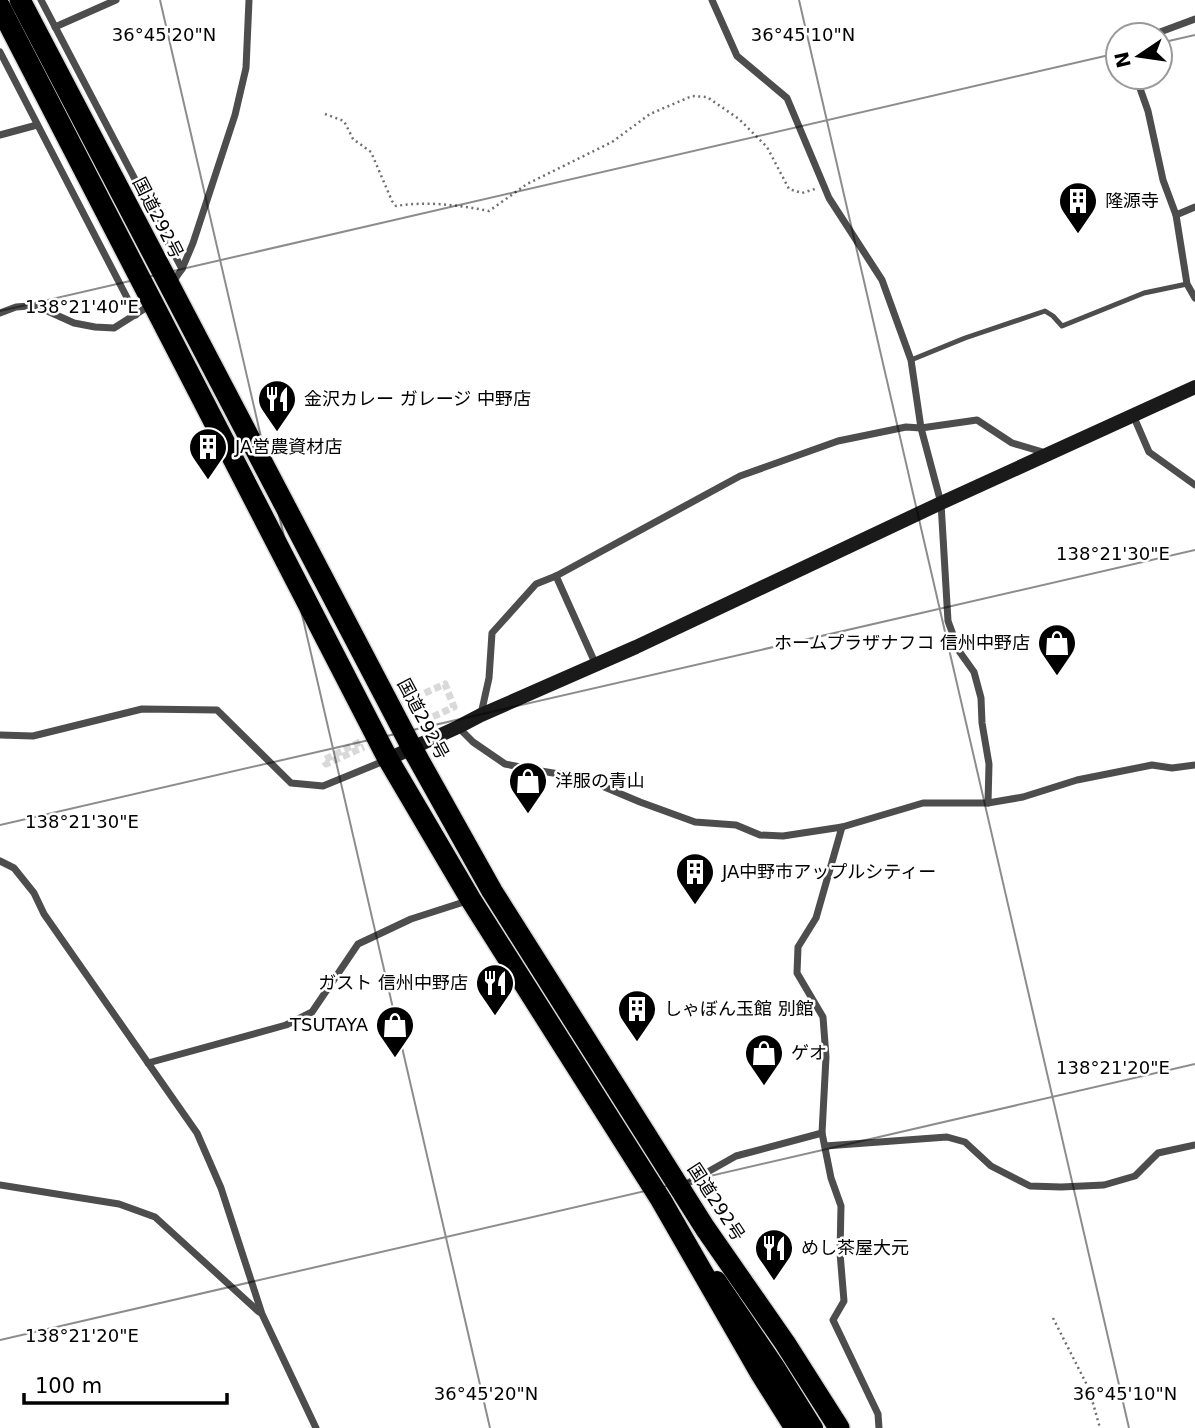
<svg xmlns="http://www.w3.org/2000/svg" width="1195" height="1428" viewBox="0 0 1195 1428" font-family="'DejaVu Sans','Noto Sans JP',sans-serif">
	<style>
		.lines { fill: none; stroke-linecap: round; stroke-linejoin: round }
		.street-tunnel { stroke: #d9d9d9; stroke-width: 7; stroke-dasharray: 7 3.5; stroke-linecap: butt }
		.primary-casing { stroke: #dbdbdb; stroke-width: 20 }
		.highway-casing { stroke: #dbdbdb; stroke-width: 24 }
		.path { stroke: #6f6f6f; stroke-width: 2.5; stroke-dasharray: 2 3.5; stroke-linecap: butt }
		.lane { stroke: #4d4d4d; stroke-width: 5 }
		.street { stroke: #4d4d4d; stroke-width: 7 }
		.secondary { stroke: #1a1a1a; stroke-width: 14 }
		.primary { stroke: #000; stroke-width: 18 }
		.highway { stroke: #000; stroke-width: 21 }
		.ticks { fill: none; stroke: #000; stroke-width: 2; stroke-opacity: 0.45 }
		.labels { text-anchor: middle; stroke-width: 5; stroke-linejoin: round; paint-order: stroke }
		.poi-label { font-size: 18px; fill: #000; stroke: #fff; text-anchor: start }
		.street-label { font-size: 18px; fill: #000; stroke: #fff }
		.ticks-label { font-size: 18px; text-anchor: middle; fill: #000; stroke: #fff; stroke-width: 5; stroke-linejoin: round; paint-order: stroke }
	</style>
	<rect width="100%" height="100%" fill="#fff"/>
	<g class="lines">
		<g class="street-tunnel">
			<polyline points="396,706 445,684 454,707 430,718"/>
			<polyline points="360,742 324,760 326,764 364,747"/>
		</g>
		<defs>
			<polyline id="primary" points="717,1280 776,1367 814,1428"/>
			<g id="highway">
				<polyline points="20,0 412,748 492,891 705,1228 785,1343 839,1428"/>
				<polyline points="0,7 388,759 471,900 661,1200 761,1374 795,1428"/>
			</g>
		</defs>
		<use href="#primary" class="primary-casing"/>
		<use href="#highway" class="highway-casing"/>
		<g class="path">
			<path d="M325,114L344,121L353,139L371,152L392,201L396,206C427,201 458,205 489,211L527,184L612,142L650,114L692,96L707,97L739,119L767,147L789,189L802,193L815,189"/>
			<polyline points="1053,1318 1089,1389 1100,1428"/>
		</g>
		<polyline class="lane" points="911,360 965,338 1045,311 1053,316 1062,326 1144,293 1187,284"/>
		<g class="street">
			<polyline points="41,0 182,269"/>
			<polyline points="712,0 737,56 787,98 829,198 882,280 911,360 921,428 941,503 948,621 959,651 974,672 981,698 982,723 989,764 988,803"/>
			<polyline points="55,27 116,0"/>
			<polyline points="1152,35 1195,19"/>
			<polyline points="0,52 136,315"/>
			<polyline points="1136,77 1148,111 1163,180 1176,215 1187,284 1195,298"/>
			<polyline points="0,135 37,125"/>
			<polyline points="1176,215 1195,207"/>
			<polyline points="172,283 182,269 193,243 235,115 246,68 249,0"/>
			<polyline points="0,313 16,307 29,306 43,309 74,323 95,327 114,328 152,304"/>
			<polyline points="1133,415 1149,452 1195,485"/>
			<polyline points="556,576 596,665"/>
			<polyline points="481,714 489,678 492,633 536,584 556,576 740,476 838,441 906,427 921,428 977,420 1012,443 1046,453"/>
			<polyline points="458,727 473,742 505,764 541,771 583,778 640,802 695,822 736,825 760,835 783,836 842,827 923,803 988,803 1023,797 1077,780 1152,765 1172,768 1195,765"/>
			<polyline points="0,735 33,736 142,709 217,710 291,783 323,786 384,761"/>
			<polyline points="842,827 816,918 798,947 797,973 823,1017 826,1057 822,1133 831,1178 841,1206 840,1253 844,1301 833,1320 878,1414 879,1428"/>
			<polyline points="0,861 14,868 34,893 44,914 197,1133 221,1188 262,1314 316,1428"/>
			<polyline points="148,1063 286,1025 312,1012 358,944 411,919 467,901"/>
			<polyline points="825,1146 947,1137 965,1142 991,1166 1030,1186 1061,1187 1104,1185 1135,1176 1158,1153 1195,1145"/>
			<polyline points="0,1185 119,1204 155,1217 259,1312"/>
			<polyline points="681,1187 736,1156 822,1133"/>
		</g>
		<polyline class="secondary" points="388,759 458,727 481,715 636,647 941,503 1195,387"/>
		<use href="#primary" class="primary"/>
		<use href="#highway" class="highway"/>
	</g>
	<path class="ticks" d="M160,0L490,1428M799,0L1129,1428M1160,43L1195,35M0,311L1118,53M0,825L1195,550M0,1340L1195,1064"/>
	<defs>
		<symbol id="building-pin" viewBox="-11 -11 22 30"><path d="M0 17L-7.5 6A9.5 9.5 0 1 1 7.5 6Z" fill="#000" stroke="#fff"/><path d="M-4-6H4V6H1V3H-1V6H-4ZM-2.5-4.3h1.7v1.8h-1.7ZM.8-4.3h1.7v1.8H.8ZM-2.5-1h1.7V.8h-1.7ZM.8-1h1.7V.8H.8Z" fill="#fff"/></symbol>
		<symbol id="restaurant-pin" viewBox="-11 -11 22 30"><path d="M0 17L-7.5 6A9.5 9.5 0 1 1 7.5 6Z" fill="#000" stroke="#fff"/><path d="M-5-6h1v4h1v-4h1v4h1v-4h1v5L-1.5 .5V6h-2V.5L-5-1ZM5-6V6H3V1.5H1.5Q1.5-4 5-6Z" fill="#fff"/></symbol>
		<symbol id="shop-pin" viewBox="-11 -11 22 30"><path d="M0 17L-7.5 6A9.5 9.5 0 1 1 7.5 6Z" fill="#000" stroke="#fff"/><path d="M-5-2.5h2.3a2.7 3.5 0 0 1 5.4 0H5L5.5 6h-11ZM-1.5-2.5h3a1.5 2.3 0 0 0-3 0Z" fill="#fff"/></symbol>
	</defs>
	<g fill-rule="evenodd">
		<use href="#building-pin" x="1056" y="179" width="44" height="60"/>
		<use href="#restaurant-pin" x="255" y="377" width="44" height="60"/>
		<use href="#building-pin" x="186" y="425" width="44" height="60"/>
		<use href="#shop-pin" x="1035" y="621" width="44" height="60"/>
		<use href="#shop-pin" x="506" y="759" width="44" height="60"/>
		<use href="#building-pin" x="673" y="850" width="44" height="60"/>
		<use href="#restaurant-pin" x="473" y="961" width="44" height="60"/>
		<use href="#building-pin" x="615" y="987" width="44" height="60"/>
		<use href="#shop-pin" x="373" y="1003" width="44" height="60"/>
		<use href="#shop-pin" x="742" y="1031" width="44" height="60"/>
		<use href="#restaurant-pin" x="752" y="1226" width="44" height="60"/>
	</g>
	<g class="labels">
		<g class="poi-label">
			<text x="1105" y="207">隆源寺</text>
			<text x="304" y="405">金沢カレー ガレージ 中野店</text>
			<text x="235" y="453">JA営農資材店</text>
			<text x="1030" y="649" text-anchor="end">ホームプラザナフコ 信州中野店</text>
			<text x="555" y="787">洋服の青山</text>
			<text x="722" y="878">JA中野市アップルシティー</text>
			<text x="468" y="989" text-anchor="end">ガスト 信州中野店</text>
			<text x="664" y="1015">しゃぼん玉館 別館</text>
			<text x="368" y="1031" text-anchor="end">TSUTAYA</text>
			<text x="791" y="1059">ゲオ</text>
			<text x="801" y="1254">めし茶屋大元</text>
		</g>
		<g class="street-label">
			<text transform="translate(158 218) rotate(63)" y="6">国道292号</text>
			<text transform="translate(423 719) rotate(62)" y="6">国道292号</text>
			<text transform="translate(716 1202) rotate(57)" y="6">国道292号</text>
		</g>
	</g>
	<g class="ticks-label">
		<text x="164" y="41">36°45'20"N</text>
		<text x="803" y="41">36°45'10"N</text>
		<text x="82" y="313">138°21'40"E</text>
		<text x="1113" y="560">138°21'30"E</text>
		<text x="82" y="828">138°21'30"E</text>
		<text x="1113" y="1074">138°21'20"E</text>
		<text x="82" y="1342">138°21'20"E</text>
		<text x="486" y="1400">36°45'20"N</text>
		<text x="1125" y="1400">36°45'10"N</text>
	</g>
	<g transform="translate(1139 56) rotate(257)"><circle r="33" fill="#ffffff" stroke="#999999" stroke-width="2"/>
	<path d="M0-5L12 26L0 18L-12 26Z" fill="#000000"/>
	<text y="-10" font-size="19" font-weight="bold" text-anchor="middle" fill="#000000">N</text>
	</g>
	<path d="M24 1393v10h203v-10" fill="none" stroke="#000000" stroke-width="3.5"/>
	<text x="35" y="1393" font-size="21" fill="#000000" stroke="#ffffff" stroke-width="5" paint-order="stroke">100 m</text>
</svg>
